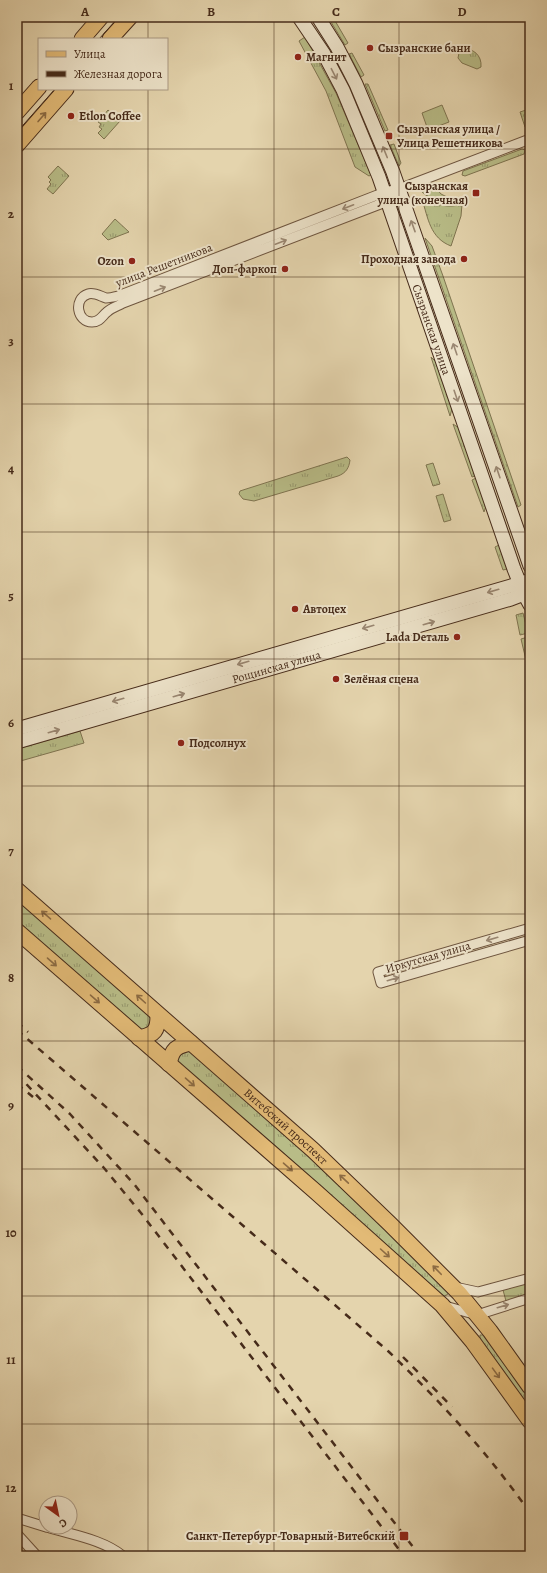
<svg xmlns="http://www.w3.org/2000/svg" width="547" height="1573" viewBox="0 0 547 1573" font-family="Alegreya,serif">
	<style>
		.grass { fill: url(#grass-tufts); stroke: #7f7450 }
		.garden { fill: #b8bc87; stroke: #7f7450 }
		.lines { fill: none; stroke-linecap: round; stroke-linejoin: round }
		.street-casing { stroke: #6e553f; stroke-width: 11 }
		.secondary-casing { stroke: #462b1a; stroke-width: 15 }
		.primary-casing { stroke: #462b1a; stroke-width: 17 }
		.street { stroke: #ede3ca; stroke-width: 9 }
		.secondary { stroke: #ede3ca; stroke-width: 13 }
		.primary { stroke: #e2ba76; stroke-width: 15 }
		.tram { stroke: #462b1a; stroke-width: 1 }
		.rail { stroke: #462b1a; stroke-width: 2.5; stroke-dasharray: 7 7; stroke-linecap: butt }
		.oneway { stroke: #9a8772 }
		.oneway2 { stroke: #8c6b43 }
		.grid { fill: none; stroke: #462b1a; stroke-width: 1; stroke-opacity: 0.55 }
		.poi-dot { fill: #8f2418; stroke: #ede3ca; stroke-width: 1.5 }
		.labels { text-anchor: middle; stroke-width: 4; stroke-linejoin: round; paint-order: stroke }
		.poi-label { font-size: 12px; font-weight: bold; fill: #462b1a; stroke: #ede3ca; text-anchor: start }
		.street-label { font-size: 12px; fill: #462b1a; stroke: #ede3ca }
		.neatline { fill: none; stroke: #462b1a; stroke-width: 1.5 }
		.grid-label { font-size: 13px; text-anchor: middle; font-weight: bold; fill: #462b1a }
	</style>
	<defs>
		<pattern id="grass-tufts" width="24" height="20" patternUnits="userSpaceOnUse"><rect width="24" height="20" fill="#b8bc87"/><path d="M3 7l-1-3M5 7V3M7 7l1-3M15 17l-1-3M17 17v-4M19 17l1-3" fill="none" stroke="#97996e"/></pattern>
	</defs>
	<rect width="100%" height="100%" fill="#e4d4ad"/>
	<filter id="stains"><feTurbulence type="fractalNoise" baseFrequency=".005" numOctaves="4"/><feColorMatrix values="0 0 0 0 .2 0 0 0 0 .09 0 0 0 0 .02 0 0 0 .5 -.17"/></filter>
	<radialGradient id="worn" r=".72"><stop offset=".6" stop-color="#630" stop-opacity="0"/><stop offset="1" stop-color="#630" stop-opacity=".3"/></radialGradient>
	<g class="grass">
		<polygon points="334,19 348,43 345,45 331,22"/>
		<polygon points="305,37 336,93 371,175 369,176 355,167 326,91 299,41"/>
		<path d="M462,49C473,48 482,55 481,67L477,69L462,63L458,58L459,53Z"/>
		<polygon points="352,53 364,75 361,77 349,54"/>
		<polygon points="365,84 368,84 388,130 385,131"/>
		<polygon points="529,109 530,125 525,127 520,112"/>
		<polygon points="108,110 120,121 104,139 98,133 102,129 99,127 101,124 98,122"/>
		<polygon points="394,144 401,163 399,166 390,145"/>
		<polygon points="522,149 525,150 524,154 465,176 462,175 463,171"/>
		<polygon points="58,166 69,176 53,194 47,189 51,184 49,182 51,180 48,177"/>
		<path d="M426,185L434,186L441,194L455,201C444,203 425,199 419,188Z"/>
		<path d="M422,199C436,204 448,209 462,204L461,216L451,246C430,238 428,218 422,199Z"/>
		<polygon points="115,219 129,232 108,240 102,234"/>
		<polygon points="425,238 432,246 443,276 521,505 518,507"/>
		<polygon points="431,357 436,362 452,409 450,416"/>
		<polygon points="453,424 459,428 475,476 472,477"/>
		<path d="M347,457L350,460C349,468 346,473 338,476L254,501L243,499L239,494L240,491L243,490Z"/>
		<polygon points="433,463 440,484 433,486 426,465"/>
		<polygon points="476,478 486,506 484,512 472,480"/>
		<polygon points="443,494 451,520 444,522 436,496"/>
		<polygon points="499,545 507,569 503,570 495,547"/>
		<polygon points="523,613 528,633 520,635 516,615"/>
		<polygon points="528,637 530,643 530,677 521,639"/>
		<polygon points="80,731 84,743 17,762 17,749"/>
		<polygon points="17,898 151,1017 152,1020 148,1029 141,1030 137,1027 17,922"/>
		<polygon points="188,1050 317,1163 449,1292 448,1294 445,1296 441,1295 177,1061 177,1055"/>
		<polygon points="530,1282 530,1294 506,1301 503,1290"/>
		<polygon points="480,1335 484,1335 530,1399 530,1409 480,1339"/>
	</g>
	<polygon class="garden" points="442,105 449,122 428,130 422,113"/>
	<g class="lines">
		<defs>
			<g id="street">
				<path d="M399,189L388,201L123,303C118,306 111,308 107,312C102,316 100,322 92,322C77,322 73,299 88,294C94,292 100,296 106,298C110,298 114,297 118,296L385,192L399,189L530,139"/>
				<polyline points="530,928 378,972 381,983 530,940"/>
				<polyline points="455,1287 478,1292 530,1278"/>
				<polyline points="445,1306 477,1315 530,1298"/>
				<polyline points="17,1518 46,1527"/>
				<path d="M47,1527C72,1535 102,1539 123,1556"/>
				<polyline points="17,1534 37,1556"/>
			</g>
			<g id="secondary">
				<path id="s1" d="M299,17L324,54L343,90L379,177L514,569L524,594L530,605"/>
				<polyline points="318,17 337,47 356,84 393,172 530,566"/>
				<polyline points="17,729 528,581"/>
				<path id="s2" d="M17,742L511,599L524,594L530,584"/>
			</g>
			<g id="primary">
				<polyline points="82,39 101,17"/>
				<polyline points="110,39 130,17"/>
				<polyline points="17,112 39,87"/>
				<polyline points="17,145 66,89"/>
				<path id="s3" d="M17,890L313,1150L390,1224L459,1293L490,1331L530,1387"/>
				<polyline points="17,931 316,1192 442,1305 473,1342 530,1421"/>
				<path d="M139,1038C155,1035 158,1030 158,1015"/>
				<path d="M169,1064C172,1049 176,1046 191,1043"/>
			</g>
		</defs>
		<use href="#street" class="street-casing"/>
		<use href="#secondary" class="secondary-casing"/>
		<use href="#primary" class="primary-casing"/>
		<use href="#street" class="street"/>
		<use href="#secondary" class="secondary"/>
		<use href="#primary" class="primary"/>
		<g class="tram">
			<polyline points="99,39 119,17"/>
			<polyline points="17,132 55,89"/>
		</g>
		<g class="rail">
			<polyline points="17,1022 28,1032"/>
			<path d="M17,1030L388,1351C440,1401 489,1454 530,1513"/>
			<polyline points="17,1066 70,1114 134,1184 420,1556"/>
			<polyline points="17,1074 104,1168 141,1213 404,1556"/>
			<polyline points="17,1084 33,1097"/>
			<polyline points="403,1357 452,1407"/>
		</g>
	</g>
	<defs><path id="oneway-shaft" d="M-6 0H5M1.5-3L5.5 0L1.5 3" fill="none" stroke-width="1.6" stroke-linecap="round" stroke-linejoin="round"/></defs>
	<g class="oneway">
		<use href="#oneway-shaft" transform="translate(334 74) rotate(63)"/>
		<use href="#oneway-shaft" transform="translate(385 152) rotate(-112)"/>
		<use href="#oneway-shaft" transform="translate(348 207) rotate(159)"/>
		<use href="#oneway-shaft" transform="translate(413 226) rotate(-110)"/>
		<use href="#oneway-shaft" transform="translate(281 242) rotate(-21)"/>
		<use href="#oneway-shaft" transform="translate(160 289) rotate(-21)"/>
		<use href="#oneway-shaft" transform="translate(455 349) rotate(-109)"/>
		<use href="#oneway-shaft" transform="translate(456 396) rotate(71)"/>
		<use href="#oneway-shaft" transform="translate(498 472) rotate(-109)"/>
		<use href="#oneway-shaft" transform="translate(493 591) rotate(164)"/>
		<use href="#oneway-shaft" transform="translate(429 623) rotate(-16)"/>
		<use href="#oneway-shaft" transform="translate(368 627) rotate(164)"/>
		<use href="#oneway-shaft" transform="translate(243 663) rotate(164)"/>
		<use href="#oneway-shaft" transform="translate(179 695) rotate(-16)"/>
		<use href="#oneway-shaft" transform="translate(118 700) rotate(164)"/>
		<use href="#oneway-shaft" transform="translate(54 731) rotate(-16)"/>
		<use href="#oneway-shaft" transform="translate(492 939) rotate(164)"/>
		<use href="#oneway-shaft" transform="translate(393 979) rotate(-16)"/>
		<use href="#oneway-shaft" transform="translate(503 1306) rotate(-16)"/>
	</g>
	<g class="oneway2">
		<use href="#oneway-shaft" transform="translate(42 117) rotate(-49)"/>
		<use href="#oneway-shaft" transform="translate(46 915) rotate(-139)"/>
		<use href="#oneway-shaft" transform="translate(52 962) rotate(41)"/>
		<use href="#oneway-shaft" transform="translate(95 999) rotate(41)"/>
		<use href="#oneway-shaft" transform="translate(141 999) rotate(-138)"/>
		<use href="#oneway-shaft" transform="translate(190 1082) rotate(41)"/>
		<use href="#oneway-shaft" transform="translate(288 1167) rotate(41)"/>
		<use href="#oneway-shaft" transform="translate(344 1179) rotate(-137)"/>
		<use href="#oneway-shaft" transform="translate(385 1253) rotate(42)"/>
		<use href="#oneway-shaft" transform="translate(437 1270) rotate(-134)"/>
		<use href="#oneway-shaft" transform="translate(496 1373) rotate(54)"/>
	</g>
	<path class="grid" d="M148,17V39M274,17V1556M399,17V1556M148,89V1556M17,149H530M17,277H530M17,404H530M17,532H530M17,659H530M17,786H530M17,914H530M17,1041H530M17,1169H530M17,1296H530M17,1424H530"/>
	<g class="poi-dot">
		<circle cx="370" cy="48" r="4"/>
		<circle cx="298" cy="57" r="4"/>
		<circle cx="71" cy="116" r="4"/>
		<rect x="385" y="132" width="8" height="8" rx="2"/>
		<rect x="472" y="189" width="8" height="8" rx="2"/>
		<circle cx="464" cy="259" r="4"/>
		<circle cx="132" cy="261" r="4"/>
		<circle cx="285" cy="269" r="4"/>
		<circle cx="295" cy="609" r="4"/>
		<circle cx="457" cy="637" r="4"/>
		<circle cx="336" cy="679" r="4"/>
		<circle cx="181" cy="743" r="4"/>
		<rect x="399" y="1531" width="10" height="10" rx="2"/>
	</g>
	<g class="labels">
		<g class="poi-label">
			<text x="378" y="52">Сызранские бани</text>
			<text x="306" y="61">Магнит</text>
			<text x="79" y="120">Etlon Coffee</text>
			<text x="397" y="133">Сызранская улица /<tspan x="397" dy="14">Улица Решетникова</tspan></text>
			<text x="468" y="190" text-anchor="end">Сызранская<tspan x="468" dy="14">улица (конечная)</tspan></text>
			<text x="456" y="263" text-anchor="end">Проходная завода</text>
			<text x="124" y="265" text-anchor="end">Ozon</text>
			<text x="277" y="273" text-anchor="end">Доп-фаркоп</text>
			<text x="303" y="613">Автоцех</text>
			<text x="449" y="641" text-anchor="end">Lada Dеталь</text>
			<text x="344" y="683">Зелёная сцена</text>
			<text x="189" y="747">Подсолнух</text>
			<text x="395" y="1540" text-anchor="end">Санкт-Петербург-Товарный-Витебский</text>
		</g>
		<g class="street-label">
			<text transform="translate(164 265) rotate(-21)" y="4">улица Решетникова</text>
			<text dy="4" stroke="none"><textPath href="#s1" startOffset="341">Сызранская улица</textPath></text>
			<text dy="4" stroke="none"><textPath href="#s2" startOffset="270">Рощинская улица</textPath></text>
			<text transform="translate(428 957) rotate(-16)" y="4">Иркутская улица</text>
			<text dy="4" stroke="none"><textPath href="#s3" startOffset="358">Витебский проспект</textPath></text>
		</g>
	</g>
	<rect width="547" height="1573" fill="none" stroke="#e4d4ad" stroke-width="44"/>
	<rect x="38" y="38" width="130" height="52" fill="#ede3ca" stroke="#aa9984"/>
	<rect x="46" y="51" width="20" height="6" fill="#e2ba76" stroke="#aa9984"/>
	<text x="74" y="58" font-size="12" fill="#462b1a">Улица</text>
	<rect x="46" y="71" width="20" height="6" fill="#462b1a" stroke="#aa9984"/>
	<text x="74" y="78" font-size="12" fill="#462b1a">Железная дорога</text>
	<g transform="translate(58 1515) rotate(147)"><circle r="19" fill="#ede3ca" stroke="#aa9984"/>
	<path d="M0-3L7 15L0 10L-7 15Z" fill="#8f2418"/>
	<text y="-6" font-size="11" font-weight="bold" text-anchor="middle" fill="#462b1a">С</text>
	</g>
	<rect x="22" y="22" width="503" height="1529" class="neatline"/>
	<g class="grid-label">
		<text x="85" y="16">A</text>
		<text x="211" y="16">B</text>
		<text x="336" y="16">C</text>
		<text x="462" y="16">D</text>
		<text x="11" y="90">1</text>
		<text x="11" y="218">2</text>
		<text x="11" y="345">3</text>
		<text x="11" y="473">4</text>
		<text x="11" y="600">5</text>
		<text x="11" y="727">6</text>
		<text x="11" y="855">7</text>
		<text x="11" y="982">8</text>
		<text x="11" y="1110">9</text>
		<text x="11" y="1237">10</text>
		<text x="11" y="1364">11</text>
		<text x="11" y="1492">12</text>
	</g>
	<rect width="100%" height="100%" filter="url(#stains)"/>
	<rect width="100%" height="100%" fill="url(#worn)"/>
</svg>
